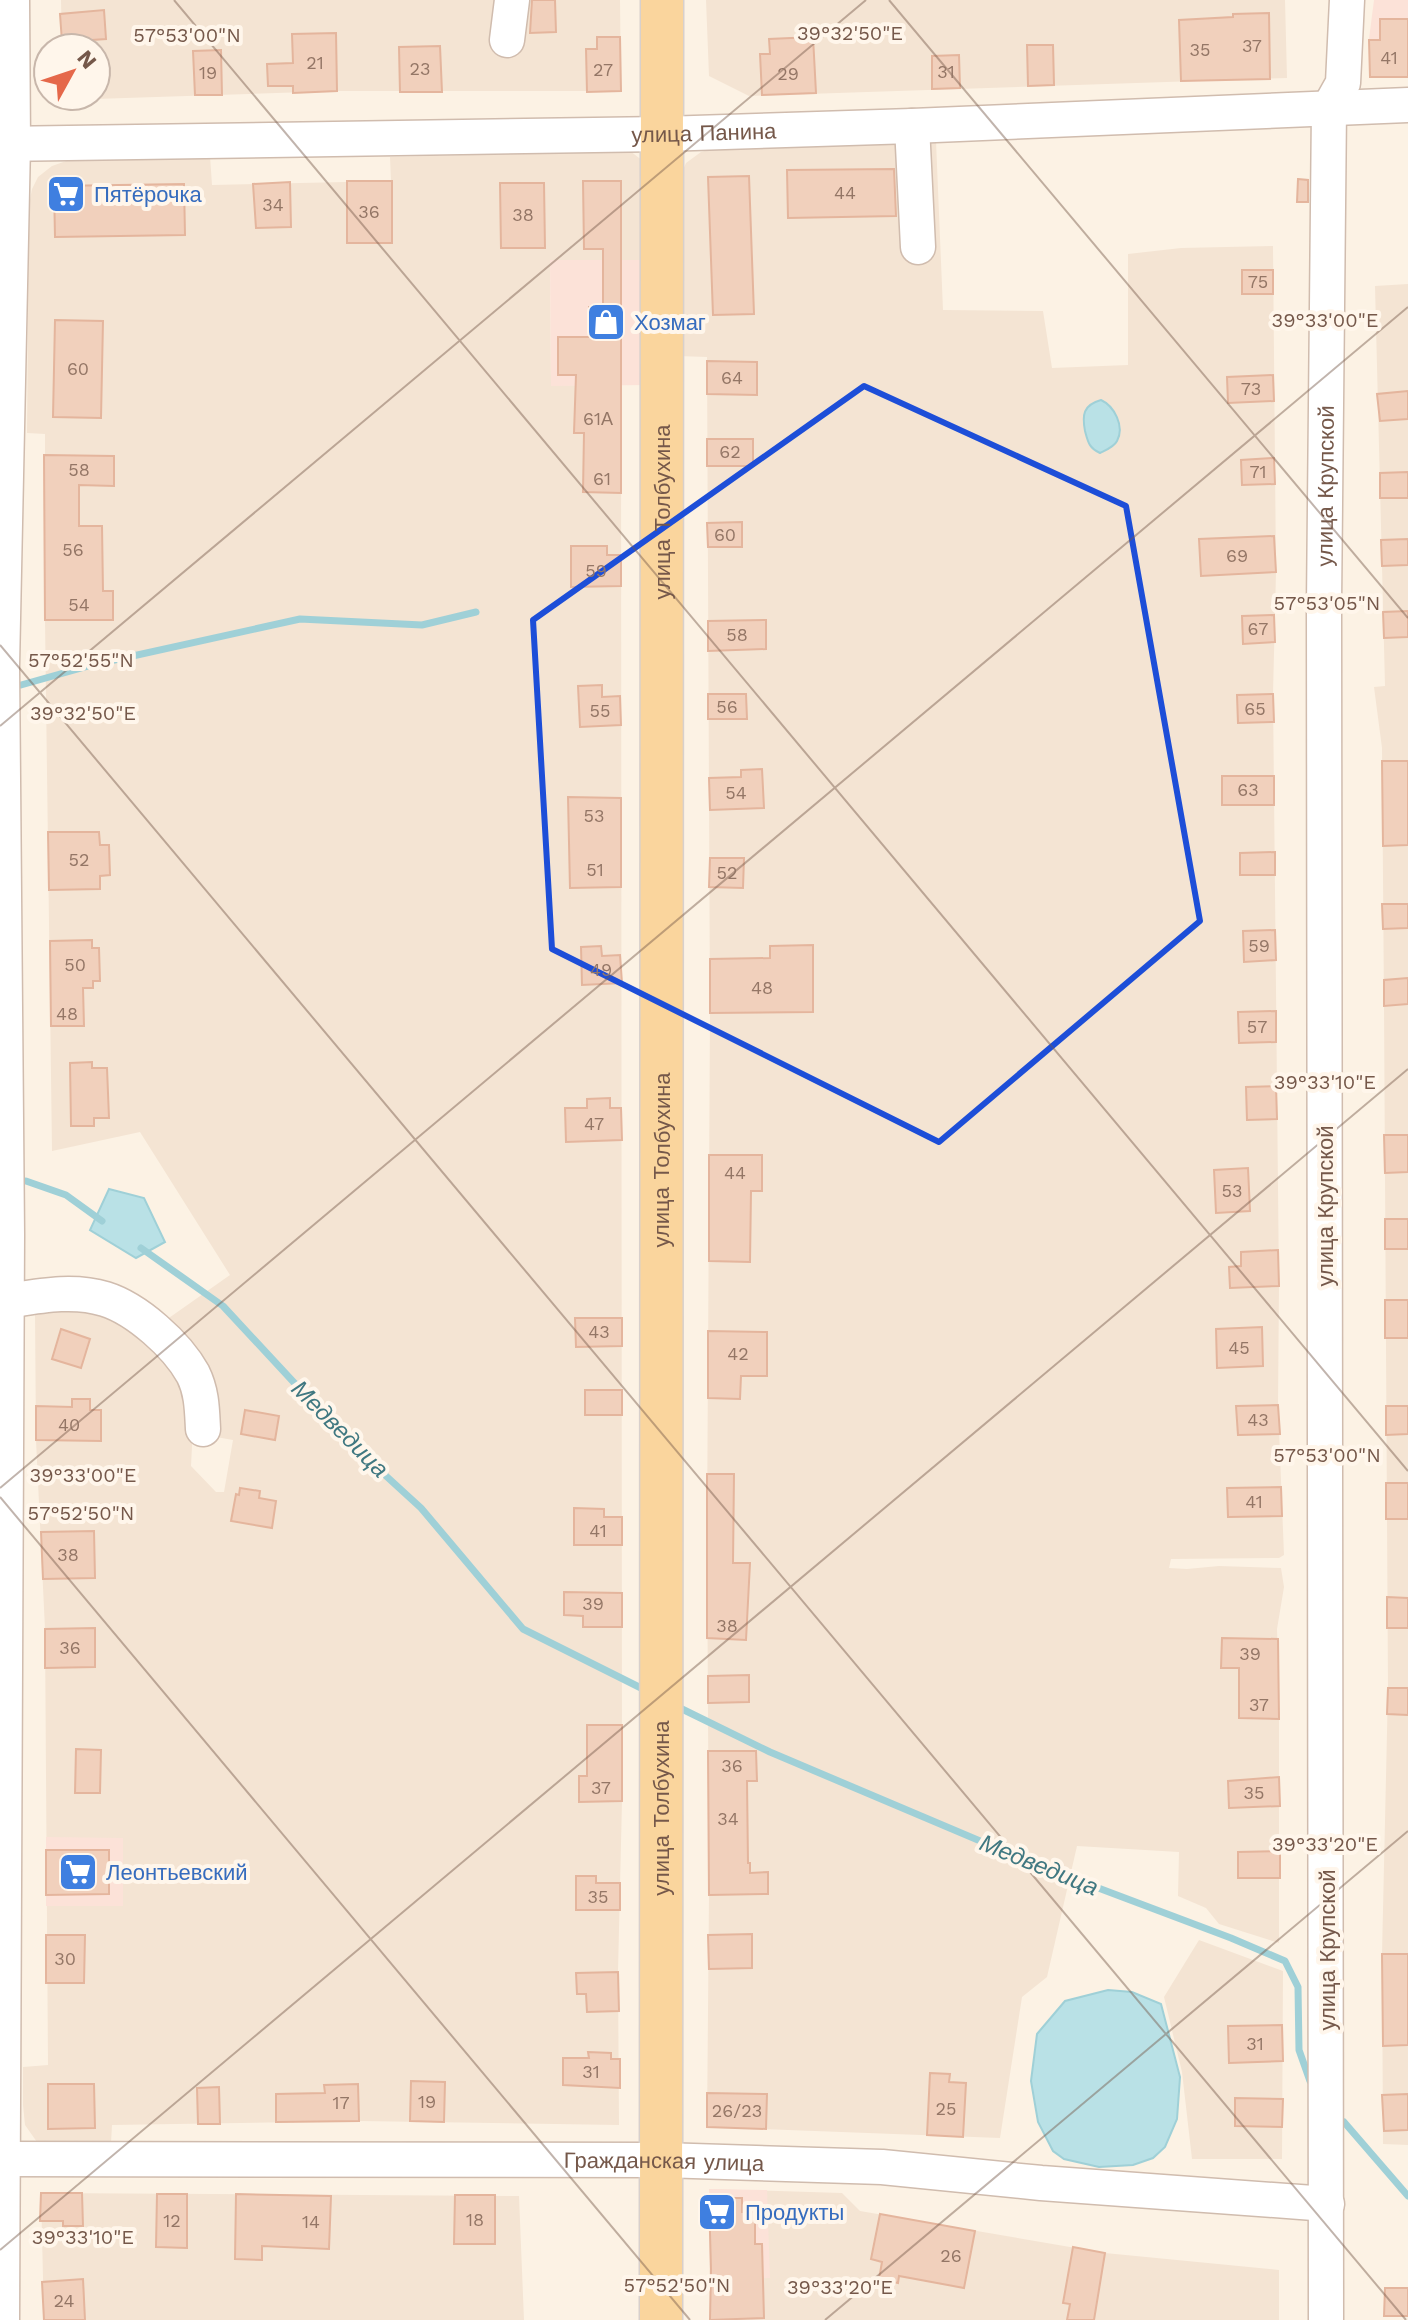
<svg xmlns="http://www.w3.org/2000/svg" width="1408" height="2320" viewBox="0 0 1408 2320" font-family="'Work Sans',sans-serif">
	<style>
		.residential { fill: #f4e4d3 }
		.commercial { fill: #fce2d8 }
		.water { fill: #b9e1e6; stroke: #9fd0d7; stroke-width: 2 }
		.lines { fill: none; stroke-linecap: round; stroke-linejoin: round }
		.stream { stroke: #9fd0d7; stroke-width: 7 }
		.building { fill: #f1d0bc; stroke: #e4b59d; stroke-width: 2 }
		.minor-casing { stroke: #d0bcae; stroke-width: 37 }
		.major-casing { stroke: #d8d0cc; stroke-width: 45 }
		.minor { stroke: #fff; stroke-width: 34 }
		.major { stroke: #fad59d; stroke-width: 42 }
		.marked { fill: none; stroke: #1d4ed8; stroke-width: 6; stroke-linejoin: round }
		.ticks { fill: none; stroke: #75584a; stroke-width: 2; stroke-opacity: 0.45 }
		.labels { text-anchor: middle; stroke-width: 8; stroke-linejoin: round; paint-order: stroke }
		.number-label { font-size: 18px; fill: #947666 }
		.street-label { font-size: 22px; fill: #75584a; stroke: #fff6eb }
		.shop-label { font-size: 22px; fill: #366cbe; stroke: #fff6eb; text-anchor: start }
		.water-label { font-size: 24px; font-style: italic; fill: #407881; stroke: #fff6eb }
		.ticks-label { font-size: 20px; text-anchor: middle; fill: #75584a; stroke: #fff6eb; stroke-width: 8; stroke-linejoin: round; paint-order: stroke }
	</style>
	<rect width="100%" height="100%" fill="#fcf2e4"/>
	<g class="residential">
		<polygon points="61,0 620,0 621,91 337,91 64,100 64,96 96,96 96,48 62,48"/>
		<polygon points="706,0 1285,0 1287,78 749,96 709,76"/>
		<polygon points="936,141 943,310 1043,311 1052,368 1128,365 1128,254 1181,248 1273,246 1276,572 1273,694 1279,1286 1278,1405 1284,1555 1279,1558 1171,1559 1169,1568 1187,1569 1219,1566 1281,1568 1284,1587 1277,1629 1279,1691 1279,1943 1219,1924 1206,1908 1178,1896 1179,1852 1077,1846 1047,1977 1022,1997 1000,2138 707,2127 709,1895 707,1533 710,1013 707,357 677,356 677,183 686,163 701,152 716,148"/>
		<polygon points="630,151 643,161 647,260 550,260 551,385 621,386 622,1801 618,1972 619,2125 359,2121 112,2125 111,2143 53,2146 37,2142 25,2125 23,2105 23,2067 48,2065 45,1629 36,1440 35,1313 50,1307 106,1312 164,1354 194,1407 191,1466 216,1492 224,1492 233,1440 216,1437 166,1320 230,1275 140,1132 52,1151 45,620 45,434 27,433 29,205 32,189 38,177 52,166 69,160 210,156 212,185 391,181 390,157"/>
		<polygon points="1408,284 1408,2145 1383,2144 1382,1954 1388,1688 1384,1006 1382,748 1374,687 1385,686 1375,286"/>
		<polygon points="1199,1940 1283,1971 1282,2159 1192,2159 1182,2072 1164,1997"/>
		<polygon points="709,2189 842,2193 860,2211 1105,2253 1279,2270 1279,2320 710,2320"/>
		<polygon points="41,2193 519,2196 524,2320 44,2320"/>
	</g>
	<g class="commercial">
		<polygon points="1374,0 1408,0 1408,77 1370,77 1369,39"/>
		<polygon points="550,260 647,260 648,385 551,386"/>
		<polygon points="46,1837 123,1838 123,1906 46,1906"/>
		<polygon points="709,2189 767,2190 770,2278 710,2280"/>
	</g>
	<g class="water">
		<path d="M1101,400C1114,406 1125,426 1117,441C1114,447 1106,450 1100,453C1089,448 1088,442 1085,431C1082,415 1083,405 1101,400Z"/>
		<polygon points="109,1189 144,1198 165,1242 136,1258 90,1230"/>
		<polygon points="1108,1990 1132,1992 1161,2004 1180,2077 1177,2119 1165,2147 1153,2158 1133,2165 1099,2167 1064,2159 1053,2151 1038,2122 1031,2081 1037,2034 1065,2001"/>
	</g>
	<g class="lines">
		<g class="stream">
			<polyline points="21,685 92,665 300,619 422,625 476,612"/>
			<polyline points="26,1181 66,1195 102,1221"/>
			<polyline points="141,1248 223,1306 350,1443 421,1508 523,1629 641,1688"/>
			<polyline points="682,1709 770,1752 1032,1863 1231,1938 1285,1961 1298,1987 1299,2050 1310,2081"/>
			<polyline points="1344,2122 1408,2196"/>
		</g>
	</g>
	<g class="building">
		<polygon points="532,0 555,0 556,32 530,33"/>
		<polygon points="104,10 106,39 62,42 60,14"/>
		<polygon points="1269,13 1270,79 1181,81 1179,20 1233,17 1233,14"/>
		<polygon points="1380,19 1408,19 1408,77 1370,77 1369,40 1380,40"/>
		<polygon points="336,33 337,91 293,93 293,86 268,86 267,64 293,63 292,34"/>
		<polygon points="597,37 620,37 621,91 587,92 586,49 597,49"/>
		<polygon points="813,37 816,93 762,95 760,54 770,54 769,39"/>
		<polygon points="1027,45 1053,45 1054,85 1028,86"/>
		<polygon points="440,46 442,92 400,92 399,47"/>
		<polygon points="221,50 222,95 195,95 193,51"/>
		<polygon points="959,55 960,88 932,89 932,56"/>
		<polygon points="894,169 896,216 788,218 787,170"/>
		<polygon points="749,176 754,314 713,315 708,177"/>
		<polygon points="1298,179 1308,180 1308,202 1297,202"/>
		<rect x="347" y="181" width="45" height="62"/>
		<polygon points="583,181 621,181 621,493 583,492 584,433 574,433 576,375 558,375 558,337 589,337 589,307 603,307 603,249 584,249"/>
		<polygon points="290,182 291,227 256,228 253,184"/>
		<polygon points="500,183 544,183 545,248 501,248"/>
		<polygon points="184,184 185,235 55,237 54,186"/>
		<rect x="1242" y="270" width="31" height="24"/>
		<polygon points="55,320 103,321 101,418 53,417"/>
		<polygon points="707,361 757,362 757,395 707,394"/>
		<polygon points="1273,375 1274,401 1228,403 1227,377"/>
		<polygon points="1408,391 1408,419 1380,421 1377,394"/>
		<rect x="707" y="439" width="46" height="27"/>
		<polygon points="44,455 114,456 114,486 79,485 79,526 102,526 103,591 113,591 113,620 45,620"/>
		<polygon points="1274,458 1275,484 1242,485 1241,460"/>
		<polygon points="1408,472 1408,498 1380,498 1380,473"/>
		<polygon points="742,522 742,547 708,547 707,523"/>
		<polygon points="1274,536 1276,572 1201,576 1199,539"/>
		<polygon points="1408,539 1408,565 1382,566 1381,540"/>
		<polygon points="571,546 607,546 607,555 621,555 621,586 571,587"/>
		<polygon points="1408,611 1408,637 1384,638 1383,612"/>
		<polygon points="1274,615 1275,642 1243,644 1242,616"/>
		<polygon points="766,620 766,649 708,651 708,621"/>
		<polygon points="602,685 602,697 620,696 621,725 580,727 578,686"/>
		<polygon points="708,694 746,694 747,719 708,719"/>
		<polygon points="1273,694 1274,722 1238,723 1237,695"/>
		<polygon points="1382,761 1408,761 1408,845 1383,846"/>
		<polygon points="762,769 764,808 710,810 709,778 741,777 741,770"/>
		<rect x="1222" y="776" width="52" height="29"/>
		<polygon points="568,797 621,798 621,887 570,888"/>
		<polygon points="48,832 99,832 100,845 109,845 110,875 100,876 100,889 49,890"/>
		<polygon points="1275,852 1275,875 1240,875 1240,853"/>
		<polygon points="710,858 744,858 743,888 709,887"/>
		<polygon points="1382,904 1408,904 1408,928 1383,929"/>
		<polygon points="1275,930 1276,960 1244,962 1243,931"/>
		<polygon points="92,940 92,948 99,948 100,981 93,981 93,988 83,988 84,1026 51,1026 50,941"/>
		<polygon points="813,945 813,1012 710,1013 710,959 770,958 770,946"/>
		<polygon points="601,946 602,956 620,955 622,983 582,985 581,947"/>
		<polygon points="1408,978 1408,1004 1384,1006 1384,980"/>
		<polygon points="1276,1011 1276,1042 1239,1043 1238,1012"/>
		<polygon points="92,1062 92,1068 107,1068 109,1118 94,1118 94,1126 71,1126 70,1063"/>
		<polygon points="1276,1086 1277,1119 1247,1120 1246,1087"/>
		<polygon points="610,1098 610,1108 621,1108 622,1140 566,1142 565,1108 587,1108 587,1099"/>
		<polygon points="1384,1135 1408,1135 1408,1172 1385,1173"/>
		<polygon points="709,1155 762,1155 762,1191 751,1191 750,1262 709,1261"/>
		<polygon points="1248,1168 1250,1211 1216,1213 1214,1170"/>
		<rect x="1385" y="1219" width="23" height="30"/>
		<polygon points="1278,1250 1279,1286 1230,1288 1229,1267 1241,1266 1241,1252"/>
		<rect x="1385" y="1300" width="23" height="38"/>
		<polygon points="575,1318 622,1318 622,1346 576,1347"/>
		<polygon points="1262,1327 1263,1366 1217,1368 1216,1329"/>
		<polygon points="61,1329 90,1339 81,1368 52,1359"/>
		<polygon points="708,1331 767,1332 767,1376 741,1376 740,1399 708,1398"/>
		<rect x="585" y="1390" width="37" height="25"/>
		<polygon points="72,1399 90,1399 90,1410 101,1410 101,1441 36,1440 36,1406 72,1407"/>
		<polygon points="1278,1405 1280,1434 1238,1435 1236,1406"/>
		<polygon points="1386,1406 1408,1406 1408,1434 1386,1435"/>
		<polygon points="245,1410 279,1416 275,1440 241,1434"/>
		<polygon points="707,1474 734,1474 733,1563 750,1563 746,1640 707,1638"/>
		<rect x="1386" y="1483" width="22" height="36"/>
		<polygon points="1281,1487 1282,1516 1228,1517 1227,1488"/>
		<polygon points="240,1488 260,1491 259,1498 276,1501 272,1528 231,1521 236,1494 239,1495"/>
		<polygon points="574,1508 604,1509 604,1517 622,1517 622,1545 574,1545"/>
		<polygon points="94,1531 95,1578 43,1579 41,1532"/>
		<polygon points="564,1592 622,1593 622,1627 583,1627 583,1616 564,1615"/>
		<polygon points="1387,1597 1408,1598 1408,1628 1387,1628"/>
		<polygon points="95,1628 95,1667 45,1668 45,1629"/>
		<polygon points="1222,1638 1278,1639 1279,1719 1239,1718 1239,1668 1221,1668"/>
		<polygon points="749,1675 749,1702 708,1703 708,1676"/>
		<polygon points="1388,1688 1408,1688 1408,1715 1387,1714"/>
		<polygon points="587,1725 622,1725 622,1801 579,1802 579,1776 587,1776"/>
		<polygon points="76,1749 101,1750 100,1793 75,1793"/>
		<polygon points="708,1751 756,1751 757,1781 747,1781 748,1863 750,1863 750,1873 768,1872 768,1894 709,1895"/>
		<polygon points="1279,1777 1280,1806 1229,1808 1228,1781"/>
		<polygon points="46,1850 109,1850 109,1894 46,1895"/>
		<polygon points="1280,1851 1280,1878 1238,1878 1238,1852"/>
		<polygon points="576,1876 596,1876 596,1883 620,1883 620,1910 576,1910"/>
		<polygon points="752,1934 752,1968 709,1969 708,1935"/>
		<polygon points="46,1935 85,1935 84,1983 46,1983"/>
		<polygon points="1382,1954 1408,1954 1408,2045 1383,2046"/>
		<polygon points="618,1972 619,2011 587,2012 586,1994 577,1994 576,1973"/>
		<polygon points="1282,2025 1283,2061 1229,2063 1228,2026"/>
		<polygon points="588,2052 611,2053 611,2059 620,2059 620,2088 563,2085 563,2058 589,2058"/>
		<polygon points="930,2073 950,2074 949,2082 966,2083 963,2137 927,2135"/>
		<polygon points="411,2081 445,2082 444,2122 410,2121"/>
		<polygon points="48,2084 94,2084 95,2128 48,2129"/>
		<polygon points="358,2084 359,2121 276,2122 276,2094 325,2093 324,2085"/>
		<polygon points="219,2087 220,2124 198,2124 197,2088"/>
		<polygon points="707,2093 767,2094 766,2129 707,2127"/>
		<polygon points="1408,2094 1408,2130 1384,2131 1382,2095"/>
		<polygon points="1235,2098 1283,2099 1282,2127 1235,2126"/>
		<polygon points="41,2193 82,2193 83,2226 63,2226 63,2221 40,2221"/>
		<polygon points="157,2194 187,2194 187,2248 156,2247"/>
		<polygon points="236,2194 331,2196 329,2249 262,2246 262,2260 235,2259"/>
		<polygon points="455,2195 495,2195 495,2244 454,2244"/>
		<polygon points="709,2198 742,2198 742,2212 755,2212 755,2244 762,2244 764,2318 710,2320 711,2269"/>
		<polygon points="880,2214 975,2231 964,2288 899,2276 898,2283 879,2279 882,2262 871,2259"/>
		<polygon points="1073,2247 1105,2253 1094,2320 1067,2320 1070,2304 1063,2303"/>
		<polygon points="83,2279 85,2320 44,2320 42,2282"/>
		<polygon points="1385,2288 1408,2288 1408,2316 1384,2316"/>
	</g>
	<g class="lines">
		<defs>
			<g id="minor">
				<polyline points="507,40 512,0"/>
				<polyline points="912,126 918,247"/>
				<path id="s1" d="M0,144L663,134L912,126L1408,105"/>
				<path d="M7,1301C39,1296 73,1289 105,1299C137,1309 177,1345 193,1374C202,1392 202,1410 203,1429"/>
				<path id="s2" d="M0,2159L662,2160L882,2167L1041,2183L1327,2204"/>
				<polyline points="2,2320 7,1235 2,666 13,143 12,0"/>
				<path id="s3" d="M1326,2320L1324,604L1329,108L1343,83L1347,0"/>
			</g>
			<g id="major">
				<path id="s4" d="M661,2320L662,0"/>
			</g>
		</defs>
		<use href="#minor" class="minor-casing"/>
		<use href="#major" class="major-casing"/>
		<use href="#minor" class="minor"/>
		<use href="#major" class="major"/>
	</g>
	<path class="marked" d="M864,386L1126,506L1200,921L939,1142L552,949L533,620Z"/>
	<path class="ticks" d="M174,0L1408,1471M889,0L1408,618M0,645L1406,2320M0,726L866,0M0,1488L1408,307M0,1497L690,2320M0,2250L1408,1069M825,2320L1408,1831"/>
	<defs>
		<symbol id="supermarket-square" viewBox="-11 -11 22 22"><rect x="-9" y="-9" width="18" height="18" rx="4" fill="#3f7fe0" stroke="#fff6eb"/><path d="M-6-5.5h2.5l.6 2H6L4.5 2H-2.5L-4.4-4H-6ZM-1.5 3.2a1.3 1.3 0 1 0 .1 0ZM3 3.2a1.3 1.3 0 1 0 .1 0Z" fill="#fff"/></symbol>
		<symbol id="shop-square" viewBox="-11 -11 22 22"><rect x="-9" y="-9" width="18" height="18" rx="4" fill="#3f7fe0" stroke="#fff6eb"/><path d="M-5-2.5h2.3a2.7 3.5 0 0 1 5.4 0H5L5.5 6h-11ZM-1.5-2.5h3a1.5 2.3 0 0 0-3 0Z" fill="#fff"/></symbol>
	</defs>
	<g fill-rule="evenodd">
		<use href="#supermarket-square" x="44" y="172" width="44" height="44"/>
		<use href="#shop-square" x="584" y="300" width="44" height="44"/>
		<use href="#supermarket-square" x="56" y="1850" width="44" height="44"/>
		<use href="#supermarket-square" x="695" y="2190" width="44" height="44"/>
	</g>
	<g class="labels">
		<g class="number-label">
			<text x="1252" y="52">37</text>
			<text x="1200" y="56">35</text>
			<text x="1389" y="64">41</text>
			<text x="315" y="69">21</text>
			<text x="420" y="75">23</text>
			<text x="603" y="76">27</text>
			<text x="946" y="78">31</text>
			<text x="208" y="79">19</text>
			<text x="788" y="80">29</text>
			<text x="845" y="199">44</text>
			<text x="273" y="211">34</text>
			<text x="369" y="218">36</text>
			<text x="523" y="221">38</text>
			<text x="1258" y="288">75</text>
			<text x="78" y="375">60</text>
			<text x="732" y="384">64</text>
			<text x="1251" y="395">73</text>
			<text x="598" y="425">61А</text>
			<text x="730" y="458">62</text>
			<text x="79" y="476">58</text>
			<text x="1258" y="478">71</text>
			<text x="602" y="485">61</text>
			<text x="725" y="541">60</text>
			<text x="73" y="556">56</text>
			<text x="1237" y="562">69</text>
			<text x="596" y="577">59</text>
			<text x="79" y="611">54</text>
			<text x="1258" y="635">67</text>
			<text x="737" y="641">58</text>
			<text x="727" y="713">56</text>
			<text x="1255" y="715">65</text>
			<text x="600" y="717">55</text>
			<text x="1248" y="796">63</text>
			<text x="736" y="799">54</text>
			<text x="594" y="822">53</text>
			<text x="79" y="866">52</text>
			<text x="595" y="876">51</text>
			<text x="727" y="879">52</text>
			<text x="1259" y="952">59</text>
			<text x="75" y="971">50</text>
			<text x="601" y="976">49</text>
			<text x="762" y="994">48</text>
			<text x="67" y="1020">48</text>
			<text x="1257" y="1033">57</text>
			<text x="594" y="1130">47</text>
			<text x="735" y="1179">44</text>
			<text x="1232" y="1197">53</text>
			<text x="599" y="1338">43</text>
			<text x="1239" y="1354">45</text>
			<text x="738" y="1360">42</text>
			<text x="1258" y="1426">43</text>
			<text x="69" y="1431">40</text>
			<text x="1254" y="1508">41</text>
			<text x="598" y="1537">41</text>
			<text x="68" y="1561">38</text>
			<text x="593" y="1610">39</text>
			<text x="727" y="1632">38</text>
			<text x="70" y="1654">36</text>
			<text x="1250" y="1660">39</text>
			<text x="1259" y="1711">37</text>
			<text x="732" y="1772">36</text>
			<text x="601" y="1794">37</text>
			<text x="1254" y="1799">35</text>
			<text x="728" y="1825">34</text>
			<text x="598" y="1903">35</text>
			<text x="65" y="1965">30</text>
			<text x="1255" y="2050">31</text>
			<text x="591" y="2078">31</text>
			<text x="427" y="2108">19</text>
			<text x="341" y="2109">17</text>
			<text x="946" y="2115">25</text>
			<text x="737" y="2117">26/23</text>
			<text x="475" y="2226">18</text>
			<text x="172" y="2227">12</text>
			<text x="311" y="2228">14</text>
			<text x="951" y="2262">26</text>
			<text x="64" y="2307">24</text>
		</g>
		<g class="street-label">
			<text dy="8" stroke="none"><textPath href="#s1" startOffset="704">улица Панина</textPath></text>
			<text dy="8" stroke="none"><textPath href="#s3" startOffset="1834">улица Крупской</textPath></text>
			<text dy="8" stroke="none"><textPath href="#s4" startOffset="1808">улица Толбухина</textPath></text>
			<text dy="8" stroke="none"><textPath href="#s4" startOffset="1160">улица Толбухина</textPath></text>
			<text transform="translate(1325 1206) rotate(-90)" y="8">улица Крупской</text>
			<text dy="8" stroke="none"><textPath href="#s4" startOffset="512">улица Толбухина</textPath></text>
			<text transform="translate(1327 1950) rotate(-90)" y="8">улица Крупской</text>
			<text dy="8" stroke="none"><textPath href="#s2" startOffset="664">Гражданская улица</textPath></text>
		</g>
		<g class="shop-label">
			<text x="94" y="202">Пятёрочка</text>
			<text x="634" y="330">Хозмаг</text>
			<text x="106" y="1880">Леонтьевский</text>
			<text x="745" y="2220">Продукты</text>
		</g>
		<g class="water-label">
			<text transform="translate(340 1429) rotate(45)" y="8">Медведица</text>
			<text transform="translate(1039 1865) rotate(22)" y="8">Медведица</text>
		</g>
	</g>
	<g class="ticks-label">
		<text x="850" y="40">39°32'50"E</text>
		<text x="187" y="42">57°53'00"N</text>
		<text x="1325" y="327">39°33'00"E</text>
		<text x="1327" y="610">57°53'05"N</text>
		<text x="81" y="667">57°52'55"N</text>
		<text x="83" y="720">39°32'50"E</text>
		<text x="1325" y="1089">39°33'10"E</text>
		<text x="1327" y="1462">57°53'00"N</text>
		<text x="83" y="1482">39°33'00"E</text>
		<text x="81" y="1520">57°52'50"N</text>
		<text x="1325" y="1851">39°33'20"E</text>
		<text x="83" y="2244">39°33'10"E</text>
		<text x="677" y="2292">57°52'50"N</text>
		<text x="840" y="2294">39°33'20"E</text>
	</g>
	<g transform="translate(72 72) rotate(50)"><circle r="38" fill="#fff6eb" stroke="#c8b7ab" stroke-width="2"/>
	<path d="M0-6L14 30L0 20L-14 30Z" fill="#e5684a"/>
	<text y="-12" font-size="22" font-weight="bold" text-anchor="middle" fill="#75584a">N</text>
	</g>
</svg>
